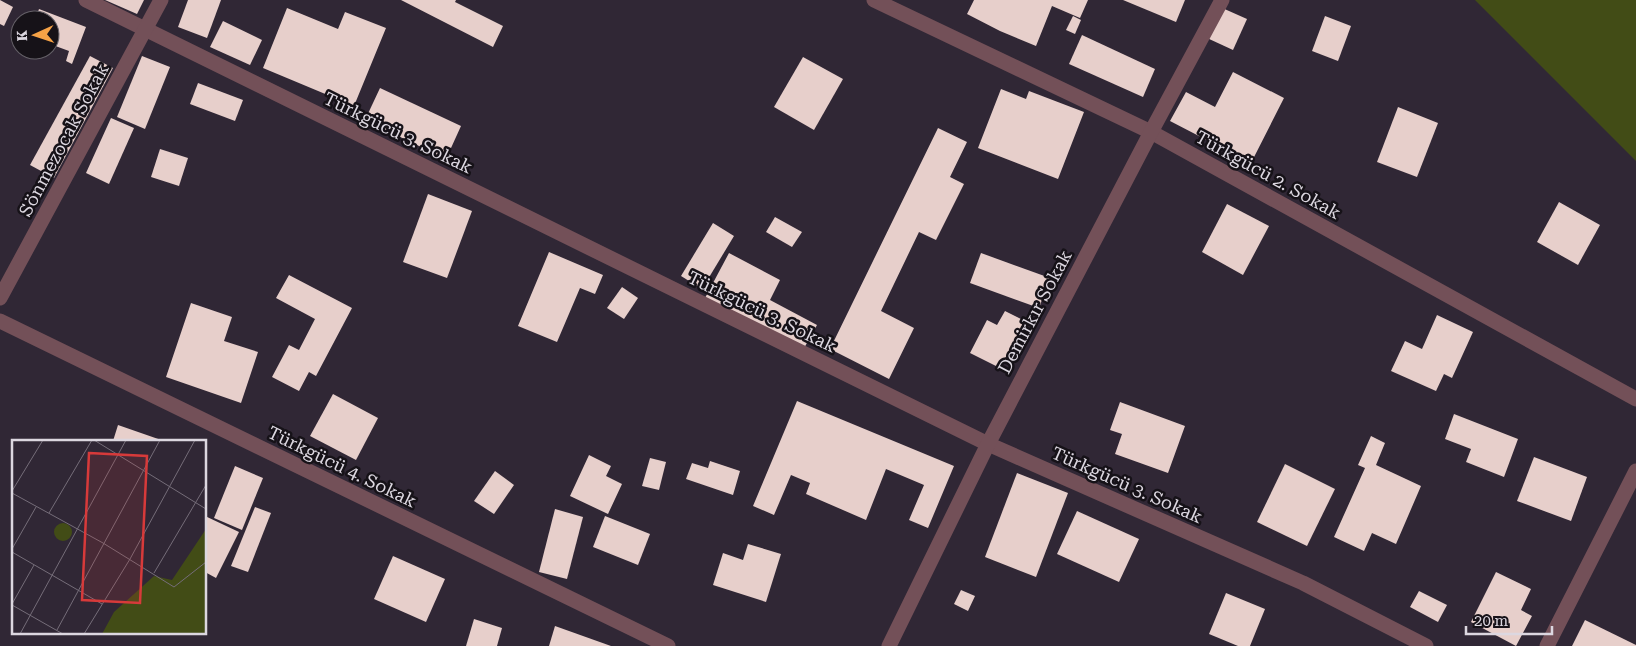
<svg xmlns="http://www.w3.org/2000/svg" width="1636" height="646" viewBox="0 0 1636 646" font-family="'Roboto Serif',serif">
	<style>
		.green { fill: #424c16 }
		.building { fill: #e7cfcb }
		.lines { fill: none; stroke-linecap: round; stroke-linejoin: round }
		.minor { stroke: #735058; stroke-width: 15 }
		.labels { text-anchor: middle; stroke-width: 5; stroke-linejoin: round; paint-order: stroke }
		.street-label { font-size: 18px; fill: #dcd7e0; stroke: #161218 }
		.inset-road { fill: none; stroke: #756d79; stroke-width: 1 }
		.view { fill: #d73a3a; fill-opacity: 0.15; stroke: #d73a3a; stroke-width: 2.5 }
		.inset-edge { fill: none; stroke: #dcd7e0; stroke-width: 2.5 }
	</style>
	<rect width="100%" height="100%" fill="#302735"/>
	<polygon class="green" points="1475,0 1636,0 1636,161"/>
	<g class="building">
		<polygon points="0,0 13,7 4,26 0,24"/>
		<polygon points="105,0 144,0 137,14"/>
		<polygon points="188,0 221,0 207,38 178,27"/>
		<polygon points="401,0 456,0 455,2 503,26 493,47"/>
		<polygon points="974,0 1088,0 1080,18 1052,6 1036,46 1000,31 967,14"/>
		<polygon points="1123,0 1185,0 1176,22"/>
		<polygon points="1220,7 1247,19 1233,50 1207,38"/>
		<polygon points="287,8 338,29 345,12 386,28 354,106 263,68"/>
		<polygon points="39,9 86,27 72,64 66,61 69,51 50,44 50,20 35,20"/>
		<polygon points="1073,16 1081,20 1075,34 1066,30"/>
		<polygon points="1325,16 1351,26 1338,61 1312,51"/>
		<polygon points="223,21 262,40 250,65 210,47"/>
		<polygon points="1082,35 1155,69 1143,97 1069,64"/>
		<polygon points="90,56 113,68 54,178 30,165"/>
		<polygon points="142,56 170,67 145,129 117,117"/>
		<polygon points="803,57 843,79 814,130 774,107"/>
		<polygon points="1233,72 1284,98 1251,163 1170,121 1186,92 1215,107"/>
		<polygon points="198,83 243,100 235,121 190,104"/>
		<polygon points="380,88 461,126 446,159 365,120"/>
		<polygon points="1001,89 1026,99 1029,91 1084,112 1058,179 978,148"/>
		<polygon points="1398,107 1438,123 1417,177 1377,162"/>
		<polygon points="111,118 134,128 109,184 86,173"/>
		<polygon points="938,128 967,142 950,177 964,184 936,240 919,232 881,311 914,328 889,379 830,349"/>
		<polygon points="160,149 188,158 179,186 151,177"/>
		<polygon points="428,194 472,211 447,278 403,262"/>
		<polygon points="1559,202 1600,225 1578,265 1537,242"/>
		<polygon points="1227,204 1269,226 1243,275 1202,252"/>
		<polygon points="775,217 802,232 792,247 766,232"/>
		<polygon points="713,223 734,236 702,289 681,276"/>
		<polygon points="549,252 603,275 595,294 580,288 557,342 518,326"/>
		<polygon points="729,253 780,280 770,300 817,325 803,350 705,298"/>
		<polygon points="981,253 1050,278 1039,308 970,283"/>
		<polygon points="289,275 352,308 316,376 309,372 299,391 272,377 289,345 299,350 315,319 276,298"/>
		<polygon points="622,287 638,298 624,319 607,308"/>
		<polygon points="191,303 232,317 224,341 258,352 241,403 166,377"/>
		<polygon points="1005,311 1025,321 1000,368 970,353 987,320 997,325"/>
		<polygon points="1437,315 1473,332 1452,378 1444,374 1436,391 1391,371 1405,341 1422,349"/>
		<polygon points="333,394 378,418 356,460 310,436"/>
		<polygon points="797,401 954,466 928,528 909,520 924,485 886,469 866,520 806,494 810,483 791,475 774,515 753,506"/>
		<polygon points="1120,402 1185,426 1168,473 1115,454 1122,434 1110,430"/>
		<polygon points="1454,414 1518,439 1504,477 1466,462 1471,449 1445,439"/>
		<polygon points="118,425 164,441 113,441"/>
		<polygon points="1371,436 1385,443 1376,465 1421,486 1396,544 1372,533 1364,551 1334,537 1365,468 1358,465"/>
		<polygon points="589,455 611,466 606,476 622,484 608,514 570,496"/>
		<polygon points="1534,457 1587,477 1571,521 1517,501"/>
		<polygon points="650,458 666,462 659,490 642,486"/>
		<polygon points="710,461 740,471 733,495 686,479 692,463 708,468"/>
		<polygon points="1285,464 1335,489 1307,546 1257,522"/>
		<polygon points="235,466 263,478 242,530 214,518"/>
		<polygon points="495,471 514,485 494,514 474,501"/>
		<polygon points="1017,473 1068,493 1036,577 985,557"/>
		<polygon points="255,507 271,513 248,572 231,566"/>
		<polygon points="555,509 583,517 567,579 539,572"/>
		<polygon points="1077,511 1139,539 1119,582 1057,554"/>
		<polygon points="205,516 239,532 216,578 205,572"/>
		<polygon points="605,516 650,534 638,565 593,547"/>
		<polygon points="748,544 781,554 766,602 713,585 723,553 743,560"/>
		<polygon points="393,556 445,579 426,622 374,599"/>
		<polygon points="1496,572 1531,589 1521,610 1532,616 1516,646 1471,622"/>
		<polygon points="961,590 975,596 968,611 954,604"/>
		<polygon points="1419,591 1447,605 1438,622 1410,607"/>
		<polygon points="1226,593 1265,609 1250,646 1238,646 1209,634"/>
		<polygon points="474,619 502,628 497,646 466,646"/>
		<polygon points="1585,620 1636,645 1636,646 1572,646"/>
		<polygon points="555,626 611,646 549,646"/>
	</g>
	<g class="lines">
		<g class="minor">
			<polyline points="86,0 988,444 1303,583 1426,646"/>
			<polyline points="874,0 1151,132 1636,399"/>
			<polyline points="0,298 161,0"/>
			<polyline points="0,321 668,646"/>
			<polyline points="889,646 988,444 1151,132 1222,0"/>
			<polyline points="1547,646 1636,471"/>
		</g>
	</g>
	<g class="labels">
		<g class="street-label">
			<text transform="translate(398 133) rotate(26)" y="6">Türkgücü 3. Sokak</text>
			<text transform="translate(64 140) rotate(-62)" y="6">Sönmezocak Sokak</text>
			<text transform="translate(1268 175) rotate(29)" y="6">Türkgücü 2. Sokak</text>
			<text transform="translate(762 312) rotate(26)" y="6">Türkgücü 3. Sokak</text>
			<text transform="translate(1035 312) rotate(-62)" y="6">Demirkır Sokak</text>
			<text transform="translate(342 467) rotate(26)" y="6">Türkgücü 4. Sokak</text>
			<text transform="translate(1127 485) rotate(24)" y="6">Türkgücü 3. Sokak</text>
		</g>
	</g>
	<g transform="translate(12 440)">
		<rect width="194" height="194" fill="#302735"/>
		<path d="M42 92a9 9 0 1 1 18 0a9 9 0 1 1-18 0ZM194,89V194H90L102,172L142,136L160,140Z" fill="#424c16"/>
		<path class="inset-road" d="M82,0L194,69M0,51L31,0M0,53L91,103L162,147L194,122M37,73L80,0M0,109L24,67M0,112L90,164M142,133L194,45M0,164L22,125M0,165L51,194M45,190L148,0M8,194L114,0M72,194L118,119L183,0"/>
		<path class="view" d="M77,13L135,16L128,163L70,160Z"/>
		<rect width="194" height="194" class="inset-edge"/>
	</g>
	<g transform="translate(35 35) rotate(267)"><circle r="24" fill="#161218" stroke="#656168"/>
	<path d="M0-4L9 19L0 12L-9 19Z" fill="#f6a246"/>
	<text y="-8" font-size="14" font-weight="bold" text-anchor="middle" fill="#dcd7e0">K</text>
	</g>
	<path d="M1466 626v8h86v-8" fill="none" stroke="#dcd7e0" stroke-width="2.5"/>
	<text x="1474" y="626" font-size="15" fill="#dcd7e0" stroke="#161218" stroke-width="4" paint-order="stroke">20 m</text>
</svg>
